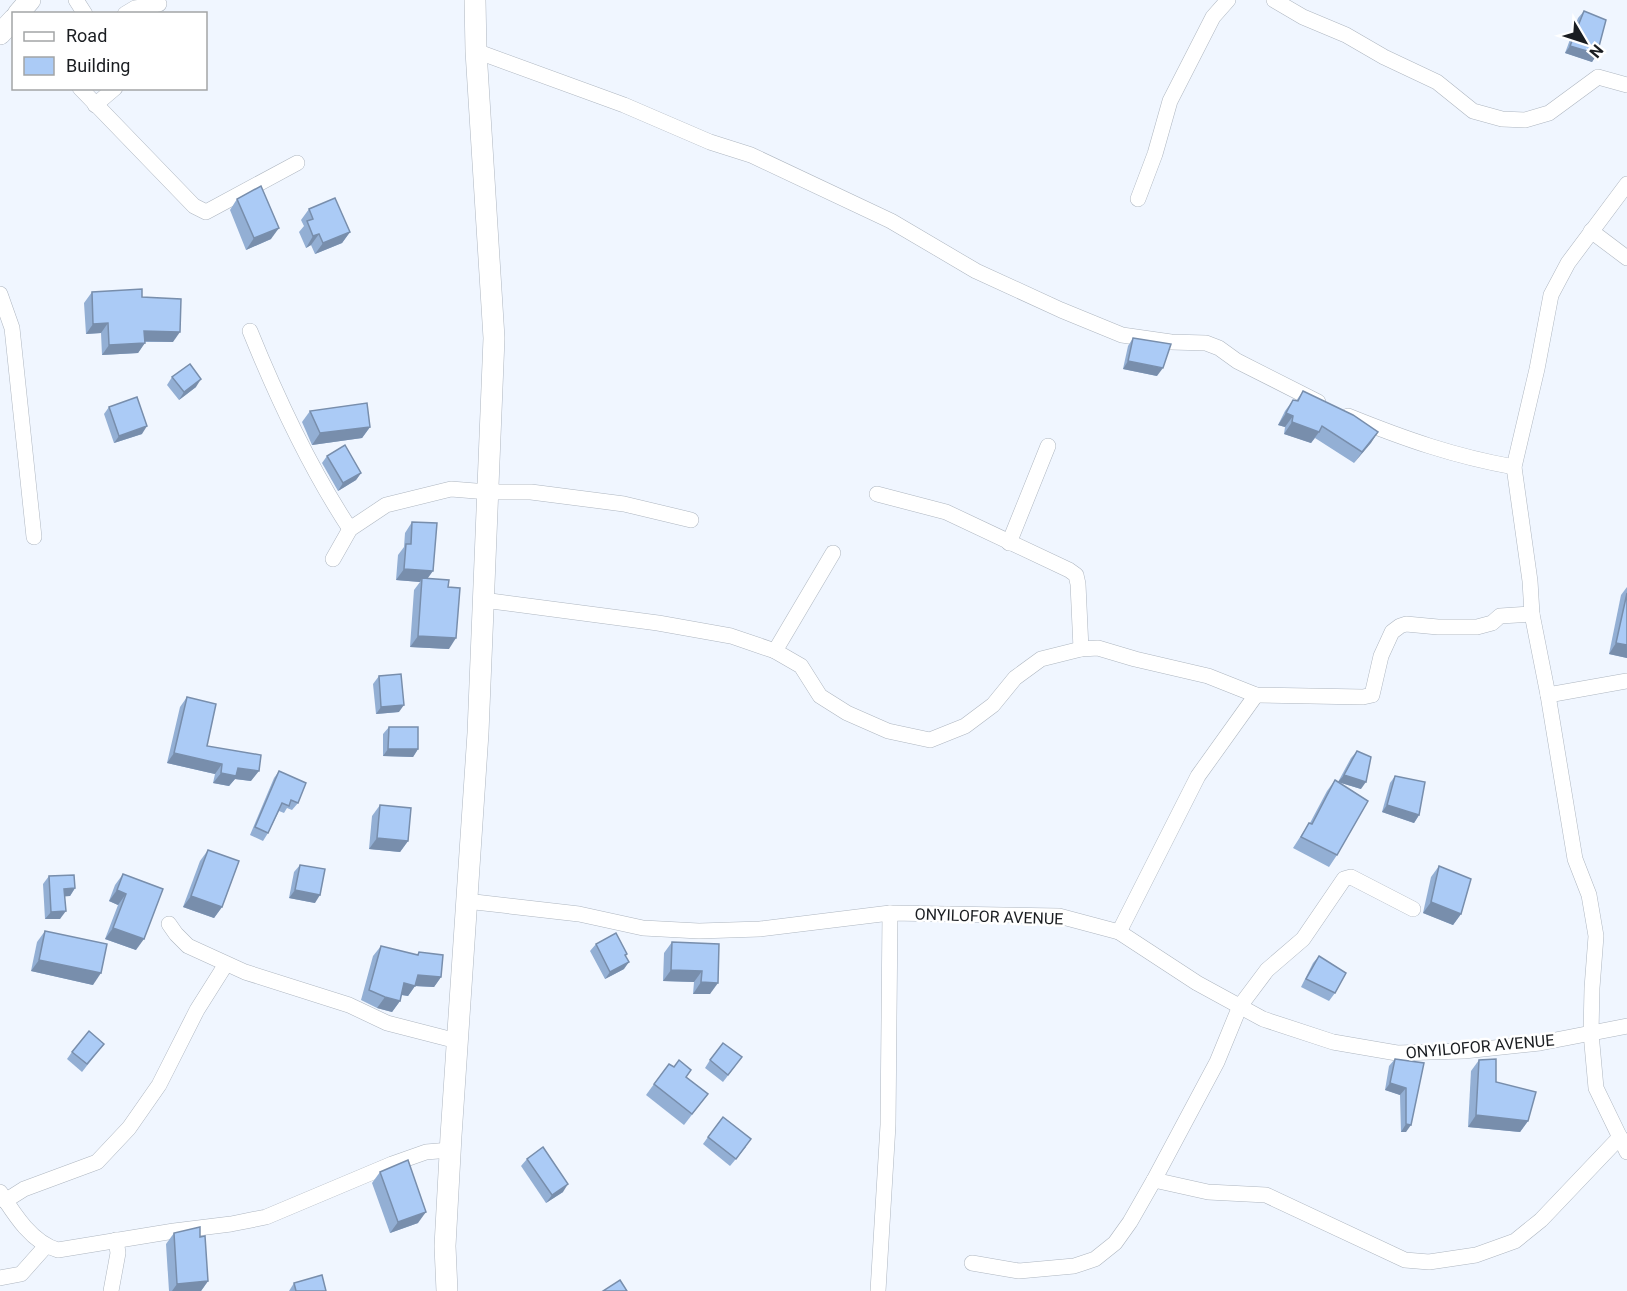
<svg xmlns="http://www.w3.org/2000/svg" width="1627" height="1291" viewBox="0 0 1627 1291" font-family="Roboto,sans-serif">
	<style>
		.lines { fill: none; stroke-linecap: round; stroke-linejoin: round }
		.street-casing { stroke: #aeb6c0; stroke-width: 16 }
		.secondary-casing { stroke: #aeb6c0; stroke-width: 22 }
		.street { stroke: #fff; stroke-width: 15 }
		.secondary { stroke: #fff; stroke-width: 21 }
		.wall { fill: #93afd4 }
		.shaded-wall { fill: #788eac }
		.building { fill: #abcbf6; stroke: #788eac; stroke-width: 1.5 }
		.labels { text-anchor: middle; stroke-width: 5; stroke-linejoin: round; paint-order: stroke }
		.street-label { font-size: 16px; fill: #1a1d21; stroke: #fff }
	</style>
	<rect width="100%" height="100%" fill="#f0f6ff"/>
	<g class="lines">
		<defs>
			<g id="street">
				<polyline points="76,0 85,14"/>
				<polyline points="1274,0 1303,17 1346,35 1384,57 1437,82 1473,111 1502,119 1525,120 1549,113 1598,77 1627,85"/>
				<polyline points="125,14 135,8 159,4"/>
				<polyline points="476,51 624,105 710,142 751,155 891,221 976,271 1061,310 1122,335 1171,342 1206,343 1219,348 1237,361 1318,402"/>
				<polyline points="80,88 194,206 206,212 297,163"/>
				<polyline points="95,105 115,88"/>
				<polyline points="1627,184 1568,263 1551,295 1537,369 1514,467 1530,581 1532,614 1548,695 1575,859 1589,895 1596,936 1592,988 1591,1033 1596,1088 1627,1152"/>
				<polyline points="1138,199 1155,154 1170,101 1213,17 1228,0"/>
				<polyline points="1591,231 1627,258"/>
				<polyline points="0,294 12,328 34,537"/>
				<path d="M250,331C278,400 309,467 350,529"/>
				<path d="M1348,416C1405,439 1453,456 1514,467"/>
				<polyline points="877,494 946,512 1069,570 1076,575 1078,584 1081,649"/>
				<polyline points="1009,543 1048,446"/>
				<polyline points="333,559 350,529 386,505 451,489 488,492 531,492 624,504 691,520"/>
				<polyline points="483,600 658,623 731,636 775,651 801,666 820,696 847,713 888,731 930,740 965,726 993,705 1015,678 1041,659 1081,649 1098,648 1135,659 1208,676 1256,695 1363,697 1372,695 1381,656 1392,632 1400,626 1406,624 1438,627 1477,627 1492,623 1500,616 1532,614"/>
				<polyline points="775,651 833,553"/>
				<polyline points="1548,695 1627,681"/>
				<polyline points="466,901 579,914 643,928 699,931 760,929 890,913 1059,916 1119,932 1197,983 1263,1019 1333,1042 1397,1053 1464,1051 1540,1043 1627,1026"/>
				<polyline points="169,924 176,934 188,946 245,972 349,1005 387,1023 457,1041"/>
				<polyline points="1119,932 1198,776 1256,695"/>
				<polyline points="1154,1180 1208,1192 1266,1195 1405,1260 1429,1262 1476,1255 1515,1241 1541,1220 1620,1137"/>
				<path d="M0,1192C14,1214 32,1243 58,1250L174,1231L231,1224L266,1217L392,1164L426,1152L450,1150"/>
				<polyline points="5,1201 24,1189 97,1162 129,1128 159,1085 197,1010 226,964"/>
				<polyline points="972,1263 1019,1271 1074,1266 1095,1259 1115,1243 1130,1222 1154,1180 1217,1062 1240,1006 1267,970 1303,939 1344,879 1351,877 1413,909"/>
				<polyline points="0,1278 21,1274 45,1247"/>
				<polyline points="111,1291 118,1253 116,1240"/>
				<polyline points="878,1291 888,1125 890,913"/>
			</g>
			<g id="secondary">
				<polyline points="18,14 30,0"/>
				<polyline points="0,34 14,19"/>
				<polyline points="447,1291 445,1246 451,1136 478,733 494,338 476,51 475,0"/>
			</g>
		</defs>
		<use href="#street" class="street-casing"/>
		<use href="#secondary" class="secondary-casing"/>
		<use href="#street" class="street"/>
		<use href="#secondary" class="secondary"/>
	</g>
	<g class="wall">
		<polygon points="1584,11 1597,54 1592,62 1565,53 1578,18"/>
		<polygon points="237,199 271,239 246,250 230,210"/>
		<polygon points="309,209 350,232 342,243 315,254 311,245 306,248 299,232 304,226 301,220"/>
		<polygon points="92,292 142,297 173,342 145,342 138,353 102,355 101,333 86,334 84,303"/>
		<polygon points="1133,338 1157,376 1123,369 1128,346"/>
		<polygon points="172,377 196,387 179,400 167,385"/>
		<polygon points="1303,391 1378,432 1354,463 1315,438 1311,443 1284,434 1285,427 1278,425 1285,411 1293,400 1296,401"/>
		<polygon points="109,407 142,434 114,443 104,414"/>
		<polygon points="310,411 370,427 362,438 312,445 302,422"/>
		<polygon points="327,456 361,473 356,480 338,491 322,463"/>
		<polygon points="412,522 428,579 448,587 449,649 410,647 414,590 420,582 396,580 398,555 404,547 405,533"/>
		<polygon points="1627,587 1627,658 1609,654 1621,595"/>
		<polygon points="379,676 399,712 376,714 373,684"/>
		<polygon points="187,697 207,746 251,781 235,779 229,786 213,783 215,774 167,763 180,707"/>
		<polygon points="389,727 418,749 413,757 383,756 383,734"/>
		<polygon points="1357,751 1361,789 1338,782 1351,758"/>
		<polygon points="279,771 298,803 292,810 287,808 284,813 279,811 268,833 263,841 250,835 274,778"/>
		<polygon points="1395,776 1419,815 1414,823 1382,812 1390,783"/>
		<polygon points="1335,780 1337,855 1329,867 1293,848 1302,834 1310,823 1327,791"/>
		<polygon points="380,805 408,841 400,852 369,849 372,816"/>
		<polygon points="208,850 222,907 214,918 183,907 200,861"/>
		<polygon points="300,865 315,903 289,898 294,872"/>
		<polygon points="1439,866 1461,914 1453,925 1423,913 1431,877"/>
		<polygon points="123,874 136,950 105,939 118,905 109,901 115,885"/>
		<polygon points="49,876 75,888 70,896 65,896 60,919 45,919 43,884"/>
		<polygon points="45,931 93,985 31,971 37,942"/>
		<polygon points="672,942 719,944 710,994 693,994 694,982 663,981 664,953"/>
		<polygon points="596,944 627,954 626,956 624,969 605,979 590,951"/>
		<polygon points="381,946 417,955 419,952 441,977 434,987 415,986 408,996 401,995 400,1001 392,1012 377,1008 361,1000 373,956"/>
		<polygon points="1319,956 1335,993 1329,1001 1301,987 1313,963"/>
		<polygon points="104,1044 82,1072 67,1059 72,1052"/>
		<polygon points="1395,1059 1424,1063 1406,1132 1401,1132 1400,1095 1385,1090 1389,1066"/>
		<polygon points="710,1060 736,1065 723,1082 705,1068"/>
		<polygon points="1479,1060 1528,1121 1520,1132 1468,1127 1471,1071"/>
		<polygon points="686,1077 708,1094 684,1125 646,1095 654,1084"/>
		<polygon points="708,1137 746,1147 730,1166 703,1144"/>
		<polygon points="527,1159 563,1192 546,1203 521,1166"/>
		<polygon points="380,1172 418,1223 390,1233 372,1183"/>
		<polygon points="174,1233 200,1237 208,1281 201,1291 169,1291 166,1244"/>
		<polygon points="294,1283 326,1291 289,1291"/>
	</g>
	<g class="shaded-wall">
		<polygon points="1570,46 1597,54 1592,62 1565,53"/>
		<polygon points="279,228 271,239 246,250 254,238"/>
		<polygon points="350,232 342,243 315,254 323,243"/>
		<polygon points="319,234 311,245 306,248 313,236"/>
		<polygon points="108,323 101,333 86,334 93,324"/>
		<polygon points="144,331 180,332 173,342 137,341"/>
		<polygon points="145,343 138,353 102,355 109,345"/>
		<polygon points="1128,361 1163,368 1157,376 1123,369"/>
		<polygon points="201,379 196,387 179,400 184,392"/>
		<polygon points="1286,413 1293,416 1285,427 1278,425"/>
		<polygon points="1292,422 1319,432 1311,443 1284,434"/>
		<polygon points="147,426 142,434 114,443 119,436"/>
		<polygon points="370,427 362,438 312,445 320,433"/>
		<polygon points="1378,432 1371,443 1354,463 1362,452"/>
		<polygon points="361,473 356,480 338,491 343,483"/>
		<polygon points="404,569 433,571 425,582 422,578 420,582 396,580"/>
		<polygon points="418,636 456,638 449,649 410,647"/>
		<polygon points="1616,643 1627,645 1627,658 1609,654"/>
		<polygon points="404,705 399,712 376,714 381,707"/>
		<polygon points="388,749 418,749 413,757 383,756"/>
		<polygon points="174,753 222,764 215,774 167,763"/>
		<polygon points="238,768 259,771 251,781 235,779 229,786 213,783 221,773"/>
		<polygon points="1344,775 1366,782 1361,789 1338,782"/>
		<polygon points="1387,805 1419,815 1414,823 1382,812"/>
		<polygon points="377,838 408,841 400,852 369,849"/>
		<polygon points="75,888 70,896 59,897 64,889"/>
		<polygon points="117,890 126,894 118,905 109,901"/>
		<polygon points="295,890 320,895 315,903 289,898"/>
		<polygon points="191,896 222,907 214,918 183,907"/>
		<polygon points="1431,902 1461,914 1453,925 1423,913"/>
		<polygon points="66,911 60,919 45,919 51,912"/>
		<polygon points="113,928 144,939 136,950 105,939"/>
		<polygon points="39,960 101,973 93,985 31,971"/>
		<polygon points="629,962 624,969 605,979 610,972"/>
		<polygon points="671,970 702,971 694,982 663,981"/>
		<polygon points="418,975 441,977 434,987 415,986 408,996 397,994 404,983"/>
		<polygon points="701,982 718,983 710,994 693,994"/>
		<polygon points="385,997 400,1001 392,1012 377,1008"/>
		<polygon points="1390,1083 1406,1088 1400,1095 1385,1090"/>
		<polygon points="1476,1115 1528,1121 1520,1132 1468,1127"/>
		<polygon points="1406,1124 1411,1125 1406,1132 1401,1132"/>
		<polygon points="568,1184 563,1192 546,1203 552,1195"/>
		<polygon points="426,1212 418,1223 390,1233 398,1222"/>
		<polygon points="208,1281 201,1291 172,1291 177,1284"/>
	</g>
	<g class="building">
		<polygon points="1584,11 1606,20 1597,54 1570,46"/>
		<polygon points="261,186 279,228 254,238 237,199"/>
		<polygon points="335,198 350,232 323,243 319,234 313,236 307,221 313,219 309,209"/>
		<polygon points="142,289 142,297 181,299 180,332 144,331 145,343 109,345 108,323 93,324 92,292"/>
		<polygon points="1133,338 1171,344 1163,368 1128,361"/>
		<polygon points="190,364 201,379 184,392 172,377"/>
		<polygon points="1303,391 1353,415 1378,432 1362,452 1322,426 1319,432 1292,422 1293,416 1286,413 1293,400 1298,401"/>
		<polygon points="137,397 147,426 119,436 109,407"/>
		<polygon points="367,403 370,427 320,433 310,411"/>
		<polygon points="345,445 361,473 343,483 327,456"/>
		<polygon points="412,522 437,523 433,571 404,569 406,544 411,544"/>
		<polygon points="422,578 449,580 448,587 460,588 456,638 418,636"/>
		<polygon points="1627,593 1627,645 1616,643"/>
		<polygon points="401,674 404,705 381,707 379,676"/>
		<polygon points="187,697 216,704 207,746 261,755 259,771 238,768 236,776 221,773 222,764 174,753"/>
		<polygon points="389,727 418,727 418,749 388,749"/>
		<polygon points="1357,751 1371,757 1366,782 1344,775"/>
		<polygon points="279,771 306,783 298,803 291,800 289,806 282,803 268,833 255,827"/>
		<polygon points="1395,776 1425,782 1419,815 1387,805"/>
		<polygon points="1335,780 1368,801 1337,855 1301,837 1309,823 1312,824"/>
		<polygon points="380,805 411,808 408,841 377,838"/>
		<polygon points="208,850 239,861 222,907 191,896"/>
		<polygon points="300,865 325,869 320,895 295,890"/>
		<polygon points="1439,866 1471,879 1461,914 1431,902"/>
		<polygon points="123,874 163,889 144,939 113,928 126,894 117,890"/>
		<polygon points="74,875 75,888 64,889 66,911 51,912 49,876"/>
		<polygon points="45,931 107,944 101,973 39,960"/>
		<polygon points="616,933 627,954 625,955 629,962 610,972 596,944"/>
		<polygon points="672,942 719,944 718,983 701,982 702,971 671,970"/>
		<polygon points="381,946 418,955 419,952 443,955 441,977 418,975 415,986 404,983 400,1001 385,997 369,990"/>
		<polygon points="1319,956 1346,973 1335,993 1306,979"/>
		<polygon points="89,1031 104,1044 87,1064 72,1052"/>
		<polygon points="723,1043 742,1057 728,1075 710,1060"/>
		<polygon points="1395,1059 1424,1063 1411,1125 1406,1124 1406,1088 1390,1083"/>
		<polygon points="1496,1059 1496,1082 1536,1092 1528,1121 1476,1115 1479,1060"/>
		<polygon points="679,1060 691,1070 686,1077 708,1094 692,1114 654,1084 669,1064 674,1067"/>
		<polygon points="723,1117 751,1139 736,1159 708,1137"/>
		<polygon points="543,1147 568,1184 552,1195 527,1159"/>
		<polygon points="408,1160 426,1212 398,1222 380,1172"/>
		<polygon points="200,1227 200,1237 205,1236 208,1281 177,1284 174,1233"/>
		<polygon points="322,1275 326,1291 296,1291 294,1283"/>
		<polygon points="620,1280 627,1291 603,1291"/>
	</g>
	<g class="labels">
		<g class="street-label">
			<text transform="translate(989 916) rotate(2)" y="6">ONYILOFOR AVENUE</text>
			<text transform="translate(1480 1046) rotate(-5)" y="6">ONYILOFOR AVENUE</text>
		</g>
	</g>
	<rect x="12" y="12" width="195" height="78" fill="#ffffff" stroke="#a3a5a6" stroke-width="1.5"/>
	<rect x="24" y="32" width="30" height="9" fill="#ffffff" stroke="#a3a5a6" stroke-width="1.5"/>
	<text x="66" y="42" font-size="18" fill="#1a1d21">Road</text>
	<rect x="24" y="57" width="30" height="18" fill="#abcbf6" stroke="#a3a5a6" stroke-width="1.5"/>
	<text x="66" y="72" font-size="18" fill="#1a1d21">Building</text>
	<g transform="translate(1585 42) rotate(129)" stroke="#ffffff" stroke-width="4.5" paint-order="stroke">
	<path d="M0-4.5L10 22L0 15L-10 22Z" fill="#1a1d21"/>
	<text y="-9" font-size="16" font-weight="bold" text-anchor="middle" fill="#1a1d21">N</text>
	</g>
</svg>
